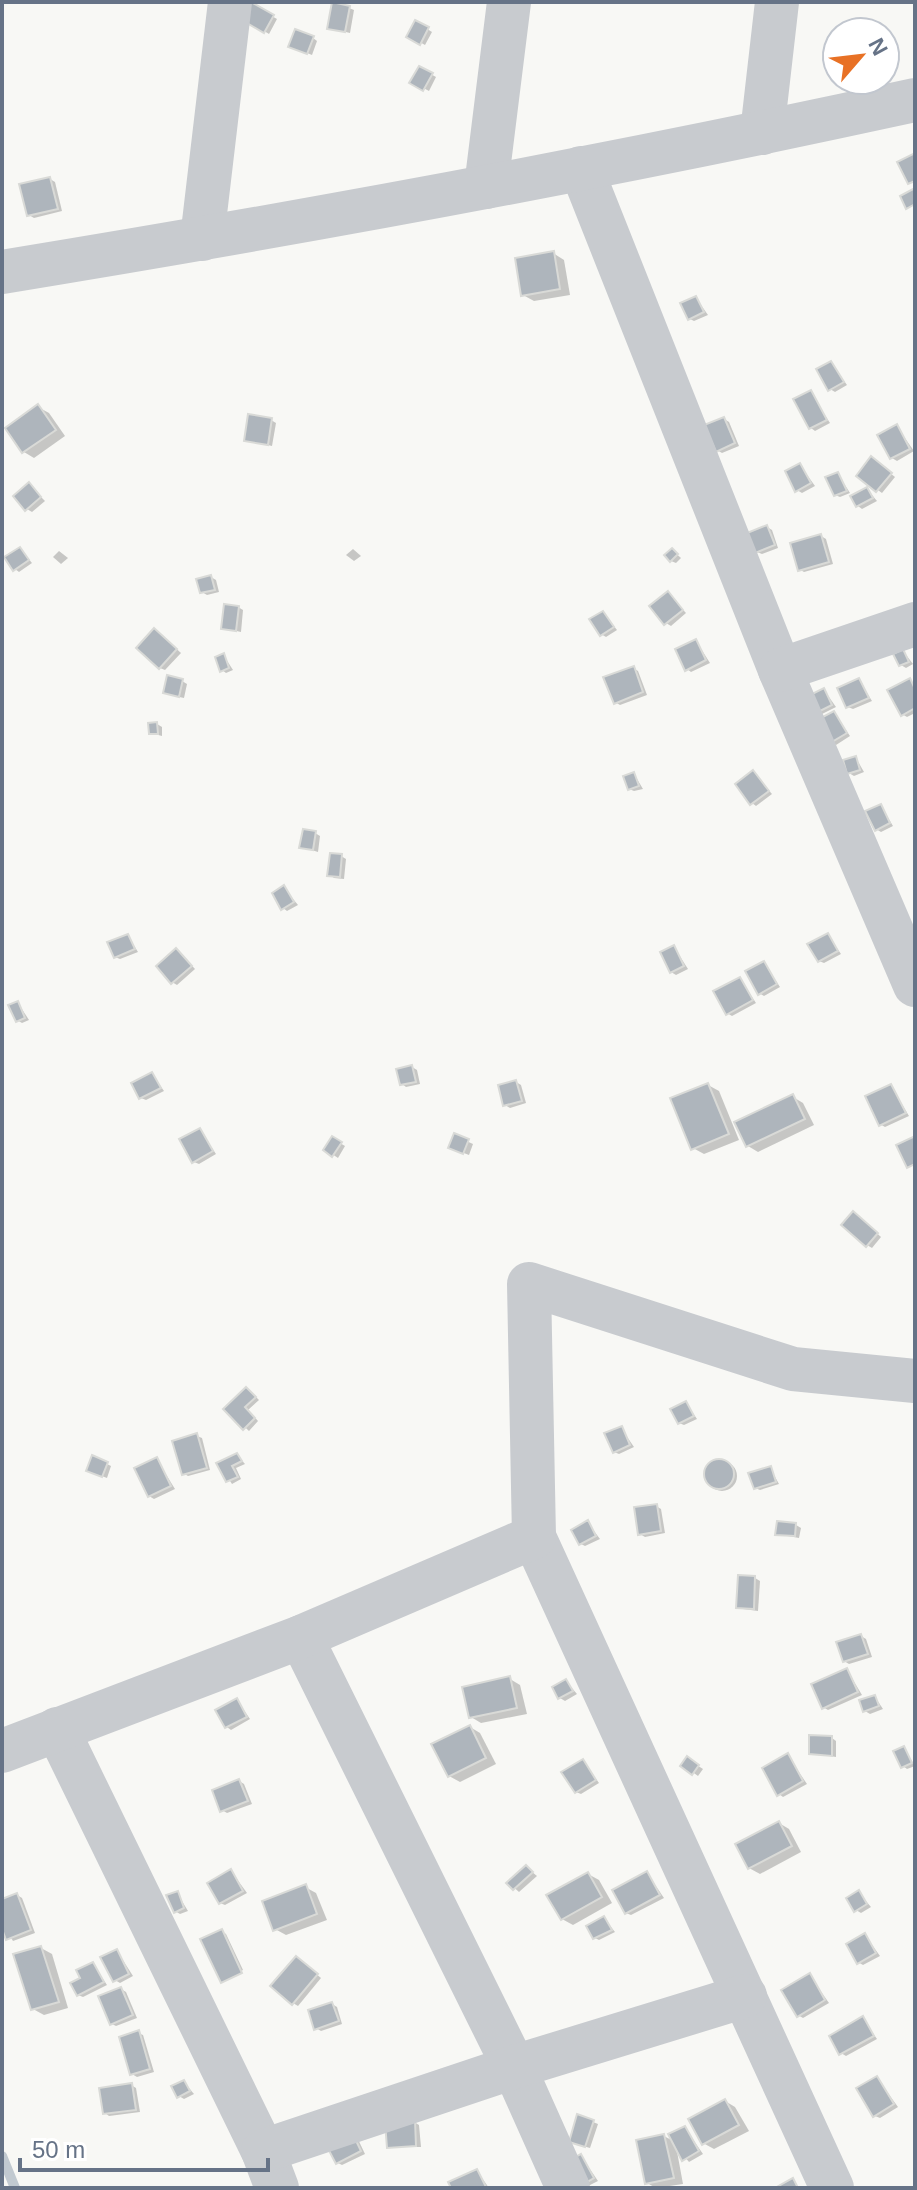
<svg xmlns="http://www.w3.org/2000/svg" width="917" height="2190" viewBox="0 0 917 2190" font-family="Arial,sans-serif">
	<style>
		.shadow { fill: #0003 }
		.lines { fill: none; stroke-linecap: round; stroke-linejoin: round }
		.stream { stroke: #c1c9d0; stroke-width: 10 }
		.building { fill: #aeb5bc; stroke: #d9dad7; stroke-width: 2 }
		.minor { stroke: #c8cbcf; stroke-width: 44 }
	</style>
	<rect width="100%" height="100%" fill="#f8f8f5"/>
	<g class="shadow">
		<polygon points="247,2 277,19 269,34 238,15"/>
		<polygon points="349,8 354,10 350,33 329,28"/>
		<polygon points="416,22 432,32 425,45 409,36"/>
		<polygon points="313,38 317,41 312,55 295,48"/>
		<polygon points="420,68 436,77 429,91 412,82"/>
		<polygon points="50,179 55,182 62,211 34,218 29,215"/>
		<polygon points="553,253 564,260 570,295 534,301 523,295"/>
		<polygon points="696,298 708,315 694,321 690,319"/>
		<polygon points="831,363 847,385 835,392 830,389"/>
		<polygon points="810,392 830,423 815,431 811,428"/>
		<polygon points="38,407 49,413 65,436 34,458 24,452"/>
		<polygon points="724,419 729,422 739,446 722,453 717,450"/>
		<polygon points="271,420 276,423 272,446 246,440"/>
		<polygon points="897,427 914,451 897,461 892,458"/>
		<polygon points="876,462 895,477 882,493 858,476"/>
		<polygon points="800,465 815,486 802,493 797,490"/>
		<polygon points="838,474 850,493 840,497 835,495"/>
		<polygon points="29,485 45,501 32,512 27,509"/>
		<polygon points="867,489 877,501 862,509 858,506"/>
		<polygon points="767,527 772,530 778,548 762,554 757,552"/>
		<polygon points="821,536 826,539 833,564 804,572 799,569"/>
		<polygon points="20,549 32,563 19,572 15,569"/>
		<polygon points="353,549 361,556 354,561 346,555"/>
		<polygon points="672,550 681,558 676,563 671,561"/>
		<polygon points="59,551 68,558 61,564 53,557"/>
		<polygon points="211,577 216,580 219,592 207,595 202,592"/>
		<polygon points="668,594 686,613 671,626 666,623"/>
		<polygon points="238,607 243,610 241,632 223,628"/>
		<polygon points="603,613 617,630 606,637 601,634"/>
		<polygon points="159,633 181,653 165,670 160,668"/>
		<polygon points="696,641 710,663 691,672 687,669"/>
		<polygon points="903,651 913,664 906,668 901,665"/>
		<polygon points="224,656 233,670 226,673 222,670"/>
		<polygon points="633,668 638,671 647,695 620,705 615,702"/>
		<polygon points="859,680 872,701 853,709 848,707"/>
		<polygon points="182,681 187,684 184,698 170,695"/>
		<polygon points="910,681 915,685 915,713 907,717 902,714"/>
		<polygon points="824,690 836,707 822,714 817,711"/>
		<polygon points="834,713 850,736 836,745 831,742"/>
		<polygon points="157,724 162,727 162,736 151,733"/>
		<polygon points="856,758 864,772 854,776 849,773"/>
		<polygon points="753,772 772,794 756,806 752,803"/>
		<polygon points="634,774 643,789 634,791 629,789"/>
		<polygon points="881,806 893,826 881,832 876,829"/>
		<polygon points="315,833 320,836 318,852 302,847"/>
		<polygon points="341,856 346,859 344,879 334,878 330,875"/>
		<polygon points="284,888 298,905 287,911 283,908"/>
		<polygon points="828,935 841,954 824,963 819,961"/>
		<polygon points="128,936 138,952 120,959 115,957"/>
		<polygon points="674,947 688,969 676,975 671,972"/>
		<polygon points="177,950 195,969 177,985 172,982"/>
		<polygon points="764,963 780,987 764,996 759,993"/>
		<polygon points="740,979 756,1003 732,1016 727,1013"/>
		<polygon points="18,1003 29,1020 22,1023 17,1020"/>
		<polygon points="412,1067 417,1070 420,1084 406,1087 402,1084"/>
		<polygon points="152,1074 164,1091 146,1100 141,1098"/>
		<polygon points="516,1082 521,1085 526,1103 510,1108 505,1105"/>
		<polygon points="708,1085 719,1091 739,1140 704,1154 693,1148"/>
		<polygon points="891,1086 909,1116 885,1127 880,1124"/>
		<polygon points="793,1097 803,1103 814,1125 758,1152 748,1146"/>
		<polygon points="200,1130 216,1154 199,1164 194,1162"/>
		<polygon points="455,1136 473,1144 469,1155 456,1150"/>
		<polygon points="333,1139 345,1146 338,1158 326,1150"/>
		<polygon points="858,1216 881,1237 872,1248 867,1245"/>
		<polygon points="251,1392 259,1400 248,1410 258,1421 249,1431 226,1409"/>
		<polygon points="686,1403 697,1419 684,1425 679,1423"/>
		<polygon points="621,1428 634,1447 619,1454 614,1452"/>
		<polygon points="197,1436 202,1438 210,1470 188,1476 183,1473"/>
		<polygon points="237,1455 245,1464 236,1468 241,1479 232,1484 219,1464"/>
		<polygon points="157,1460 175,1489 154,1499 149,1496"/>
		<circle cx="722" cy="1476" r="15"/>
		<polygon points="107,1464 111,1466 107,1478 94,1473"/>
		<polygon points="770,1468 779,1484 760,1490 755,1488"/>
		<polygon points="656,1506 661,1509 665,1533 645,1537 640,1534"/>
		<polygon points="588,1523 600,1539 585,1546 581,1544"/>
		<polygon points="796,1525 801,1528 799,1538 777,1534"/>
		<polygon points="755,1578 760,1581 758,1611 743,1609 738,1607"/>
		<polygon points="861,1636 866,1639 872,1657 849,1664 844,1661"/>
		<polygon points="847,1670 862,1695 828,1710 823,1707"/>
		<polygon points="510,1679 520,1685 527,1714 481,1723 471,1717"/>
		<polygon points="566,1681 577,1694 565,1701 560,1698"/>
		<polygon points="875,1697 883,1709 870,1714 865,1711"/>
		<polygon points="237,1700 250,1719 231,1730 227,1727"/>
		<polygon points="470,1727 480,1733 496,1764 460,1782 449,1776"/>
		<polygon points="832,1738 836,1741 836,1757 811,1753"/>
		<polygon points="904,1748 915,1766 907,1769 903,1766"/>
		<polygon points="788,1756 807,1784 783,1797 779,1794"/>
		<polygon points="583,1761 599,1783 581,1794 576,1792"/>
		<polygon points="692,1762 703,1769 698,1776 683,1765"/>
		<polygon points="239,1781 244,1784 252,1804 227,1813 222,1810"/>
		<polygon points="779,1823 789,1829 801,1852 760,1874 749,1868"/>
		<polygon points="526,1867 537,1876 519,1892 509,1883"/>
		<polygon points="231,1871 247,1893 225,1905 220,1903"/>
		<polygon points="647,1873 664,1898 631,1915 626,1913"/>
		<polygon points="588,1874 599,1880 612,1903 573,1925 562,1919"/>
		<polygon points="305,1887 316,1893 327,1920 286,1935 275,1929"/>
		<polygon points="177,1893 188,1911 180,1914 175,1911"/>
		<polygon points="859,1893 871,1907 861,1913 856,1910"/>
		<polygon points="17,1895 22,1898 35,1933 13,1941 2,1924 2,1901"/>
		<polygon points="604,1918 615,1932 599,1940 595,1938"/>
		<polygon points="221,1931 226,1934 243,1970 223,1980"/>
		<polygon points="865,1935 880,1956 863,1965 858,1962"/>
		<polygon points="41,1948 52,1954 68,2008 44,2015 33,2009"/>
		<polygon points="117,1951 133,1976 120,1983 115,1980"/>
		<polygon points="301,1961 321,1978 298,2006 293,2003"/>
		<polygon points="93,1964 107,1985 83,1997 78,1995"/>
		<polygon points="810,1976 829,2003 803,2018 798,2015"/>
		<polygon points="121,1989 126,1992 137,2018 116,2026 112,2024"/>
		<polygon points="332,2004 337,2007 342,2024 321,2031 316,2028"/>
		<polygon points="863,2019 877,2039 846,2056 841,2053"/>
		<polygon points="138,2033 143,2035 154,2072 137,2077 132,2074"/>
		<polygon points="877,2078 898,2107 880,2118 875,2116"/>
		<polygon points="184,2082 194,2094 184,2099 179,2096"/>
		<polygon points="131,2085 136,2088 140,2112 109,2116 105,2113"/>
		<polygon points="725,2101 735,2107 749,2131 714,2149 703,2143"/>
		<polygon points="414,2122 419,2125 421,2147 389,2147"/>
		<polygon points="593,2122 598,2124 590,2148 576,2144"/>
		<polygon points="685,2128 703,2154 689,2162 676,2146 683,2184 656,2188 647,2183 664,2136 675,2142"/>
		<polygon points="355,2133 365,2154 342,2165 338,2163"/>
		<polygon points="581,2156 598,2181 586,2187"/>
		<polygon points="477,2171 489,2188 453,2188 451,2183"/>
	</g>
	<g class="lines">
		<polyline class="stream" points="2,2156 15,2188"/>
	</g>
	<g class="building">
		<polygon points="251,2 274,15 264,33 235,16"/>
		<polygon points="332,2 350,6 345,32 327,29"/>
		<polygon points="415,20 429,27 420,45 406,37"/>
		<polygon points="295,29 314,36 307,54 288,47"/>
		<polygon points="419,66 433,73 423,91 409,83"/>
		<polygon points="915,153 915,181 908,184 897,162"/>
		<polygon points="50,177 58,209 27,216 19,184"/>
		<polygon points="915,188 915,204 906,209 900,196"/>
		<polygon points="554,251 560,289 521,296 515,258"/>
		<polygon points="696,296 704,312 688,320 680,303"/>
		<polygon points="831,361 844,382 828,391 816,369"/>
		<polygon points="811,390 827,420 809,429 793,399"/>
		<polygon points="38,404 56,430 22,453 5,428"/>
		<polygon points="248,414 272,418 268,445 244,441"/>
		<polygon points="724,417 735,443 716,452 704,425"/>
		<polygon points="897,424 910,449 890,459 877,435"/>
		<polygon points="871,456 892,473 876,492 856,476"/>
		<polygon points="800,463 811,483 795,492 785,471"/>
		<polygon points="838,472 847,491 834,496 825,477"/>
		<polygon points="29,482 41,497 25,511 13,496"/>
		<polygon points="867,487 873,498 856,507 850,496"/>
		<polygon points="767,525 775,545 755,553 747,533"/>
		<polygon points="821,534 829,562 798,571 790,543"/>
		<polygon points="20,547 29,560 13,571 4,557"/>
		<polygon points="672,548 678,554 670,562 664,555"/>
		<polygon points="211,575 215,590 200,593 196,579"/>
		<polygon points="668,591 683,610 664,625 649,606"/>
		<polygon points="224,604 239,606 236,631 221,629"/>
		<polygon points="603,611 614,627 600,636 589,619"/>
		<polygon points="154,628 177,649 159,669 136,648"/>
		<polygon points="696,639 706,660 685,671 675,649"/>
		<polygon points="903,649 909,662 899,666 893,654"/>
		<polygon points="224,653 229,668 220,672 215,657"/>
		<polygon points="634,666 643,692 614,704 603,677"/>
		<polygon points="167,675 183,679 179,697 163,693"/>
		<polygon points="859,678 869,698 846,708 837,688"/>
		<polygon points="910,678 915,689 915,708 901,716 887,690"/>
		<polygon points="824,688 832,705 816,713 808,696"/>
		<polygon points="834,711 847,733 830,743 817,720"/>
		<polygon points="157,722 158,734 149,734 148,723"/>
		<polygon points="856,756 860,770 847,774 843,760"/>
		<polygon points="753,770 769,791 750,805 735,784"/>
		<polygon points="634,772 639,786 628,790 623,776"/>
		<polygon points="881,804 890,823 875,831 865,811"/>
		<polygon points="303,829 316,831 313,850 299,848"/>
		<polygon points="330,853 342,854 340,877 327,876"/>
		<polygon points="284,885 294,902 281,910 272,893"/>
		<polygon points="828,933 838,951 818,962 807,944"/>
		<polygon points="128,934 135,949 114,958 107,942"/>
		<polygon points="674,945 684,966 670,973 660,952"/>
		<polygon points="176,948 192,966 171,984 156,966"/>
		<polygon points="764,961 777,984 758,995 745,971"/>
		<polygon points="740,977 753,1000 726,1015 713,991"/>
		<polygon points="18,1001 25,1018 16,1022 8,1005"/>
		<polygon points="412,1065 416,1082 400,1085 396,1069"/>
		<polygon points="152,1072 161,1088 139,1099 131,1083"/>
		<polygon points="516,1080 522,1101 503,1106 498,1085"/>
		<polygon points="708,1083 729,1134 691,1150 670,1098"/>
		<polygon points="891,1084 906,1113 879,1126 865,1096"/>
		<polygon points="793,1094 805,1119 746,1147 734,1122"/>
		<polygon points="200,1128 213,1151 192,1163 179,1139"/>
		<polygon points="454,1133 469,1139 463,1154 448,1148"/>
		<polygon points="332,1136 342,1142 332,1157 323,1150"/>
		<polygon points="915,1136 915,1164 907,1168 896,1145"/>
		<polygon points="853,1211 878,1233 866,1247 841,1225"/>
		<polygon points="246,1387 256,1397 245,1407 255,1418 243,1430 223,1409"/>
		<polygon points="686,1401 694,1416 678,1424 670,1409"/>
		<polygon points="622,1426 630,1445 613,1453 604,1433"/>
		<polygon points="197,1433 207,1468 182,1475 172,1441"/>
		<polygon points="237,1453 242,1461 232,1466 238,1477 226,1482 216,1463"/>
		<polygon points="92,1455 108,1462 102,1477 86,1471"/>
		<polygon points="157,1457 171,1486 148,1497 134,1468"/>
		<circle cx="719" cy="1474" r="15"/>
		<polygon points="771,1466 776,1482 754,1489 748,1473"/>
		<polygon points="657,1504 661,1531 638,1535 634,1507"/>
		<polygon points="588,1520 596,1536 579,1545 571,1530"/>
		<polygon points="777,1521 796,1523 795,1536 775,1535"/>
		<polygon points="738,1575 755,1576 754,1609 736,1608"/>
		<polygon points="861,1634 868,1654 843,1662 836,1642"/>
		<polygon points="847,1668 858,1692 822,1709 811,1684"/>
		<polygon points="510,1676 517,1708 469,1718 462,1687"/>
		<polygon points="566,1679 573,1691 558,1699 552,1687"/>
		<polygon points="875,1695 879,1706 863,1712 859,1700"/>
		<polygon points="237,1698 247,1717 225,1728 215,1710"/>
		<polygon points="470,1725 486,1758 448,1777 431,1744"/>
		<polygon points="809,1735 832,1736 832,1756 809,1754"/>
		<polygon points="904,1746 912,1763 901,1768 893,1751"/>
		<polygon points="788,1753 803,1781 777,1796 762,1768"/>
		<polygon points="687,1756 699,1765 692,1775 680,1766"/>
		<polygon points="583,1759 596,1780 575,1793 561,1772"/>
		<polygon points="239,1779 248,1801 220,1812 212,1790"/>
		<polygon points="779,1821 792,1846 748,1869 735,1844"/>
		<polygon points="526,1865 533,1872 513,1890 506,1883"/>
		<polygon points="231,1869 243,1891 219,1904 207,1883"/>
		<polygon points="647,1871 660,1895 625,1914 612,1890"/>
		<polygon points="588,1872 602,1897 561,1920 546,1895"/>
		<polygon points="306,1884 317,1914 273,1931 262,1901"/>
		<polygon points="859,1890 867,1904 854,1912 846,1898"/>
		<polygon points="178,1891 184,1908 174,1913 166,1895"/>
		<polygon points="17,1893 31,1930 6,1940 2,1929 2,1899"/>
		<polygon points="604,1916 612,1930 593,1939 586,1926"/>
		<polygon points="222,1929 242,1973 221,1983 200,1939"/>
		<polygon points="865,1933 876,1953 857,1964 846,1944"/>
		<polygon points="41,1946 59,2002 31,2010 13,1954"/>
		<polygon points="117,1949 129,1974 113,1982 100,1957"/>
		<polygon points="296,1956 318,1974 292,2005 270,1986"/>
		<polygon points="93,1962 104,1982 77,1996 70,1983 80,1978 76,1970"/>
		<polygon points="810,1973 825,2000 797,2017 781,1990"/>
		<polygon points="121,1987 133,2015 110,2025 98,1996"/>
		<polygon points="332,2002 339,2021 314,2030 308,2010"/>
		<polygon points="863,2016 874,2036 839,2055 829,2036"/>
		<polygon points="139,2030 150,2069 130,2075 119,2037"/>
		<polygon points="877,2076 894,2104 873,2117 856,2088"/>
		<polygon points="184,2080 190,2091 177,2098 171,2086"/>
		<polygon points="132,2083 136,2110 103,2114 99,2088"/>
		<polygon points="725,2099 739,2125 702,2145 688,2119"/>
		<polygon points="577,2114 594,2120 585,2147 569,2142"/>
		<polygon points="415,2120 416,2146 387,2148 385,2122"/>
		<polygon points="685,2126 699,2151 682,2161 668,2134"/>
		<polygon points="350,2128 361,2151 336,2164 324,2141"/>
		<polygon points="664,2134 674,2178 645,2184 636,2140"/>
		<polygon points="581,2154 594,2178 580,2186 567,2162"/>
		<polygon points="477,2169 486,2187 451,2188 448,2182"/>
		<polygon points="793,2178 798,2188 775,2188"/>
	</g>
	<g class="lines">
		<g class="minor">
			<polyline points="762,133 777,2"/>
			<polyline points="581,168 780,670 915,985"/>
			<polyline points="486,187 509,2"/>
			<polyline points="202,239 230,2"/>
			<path d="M2,272C308,222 612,166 915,100"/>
			<polyline points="780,670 915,624"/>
			<polyline points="534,1537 832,2188"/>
			<polyline points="301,1637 514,2067 568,2188"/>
			<polyline points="57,1729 263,2151 277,2188"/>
			<polyline points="2,1751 301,1637 534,1537 529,1284 793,1369 915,1381"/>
			<polyline points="263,2151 514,2067 745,1996"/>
		</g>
	</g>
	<rect width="917" height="2190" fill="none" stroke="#667387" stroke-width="8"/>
	<g transform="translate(861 56) rotate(62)"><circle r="38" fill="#ffffff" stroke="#c2c7cf" stroke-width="2"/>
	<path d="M0-6L14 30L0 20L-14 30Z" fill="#e87125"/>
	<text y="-12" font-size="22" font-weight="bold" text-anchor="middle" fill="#667387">N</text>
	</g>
	<path d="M20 2158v12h248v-12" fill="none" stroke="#667387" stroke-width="4"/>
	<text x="32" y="2158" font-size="24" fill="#667387" stroke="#ffffff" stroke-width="6" paint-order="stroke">50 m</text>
</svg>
